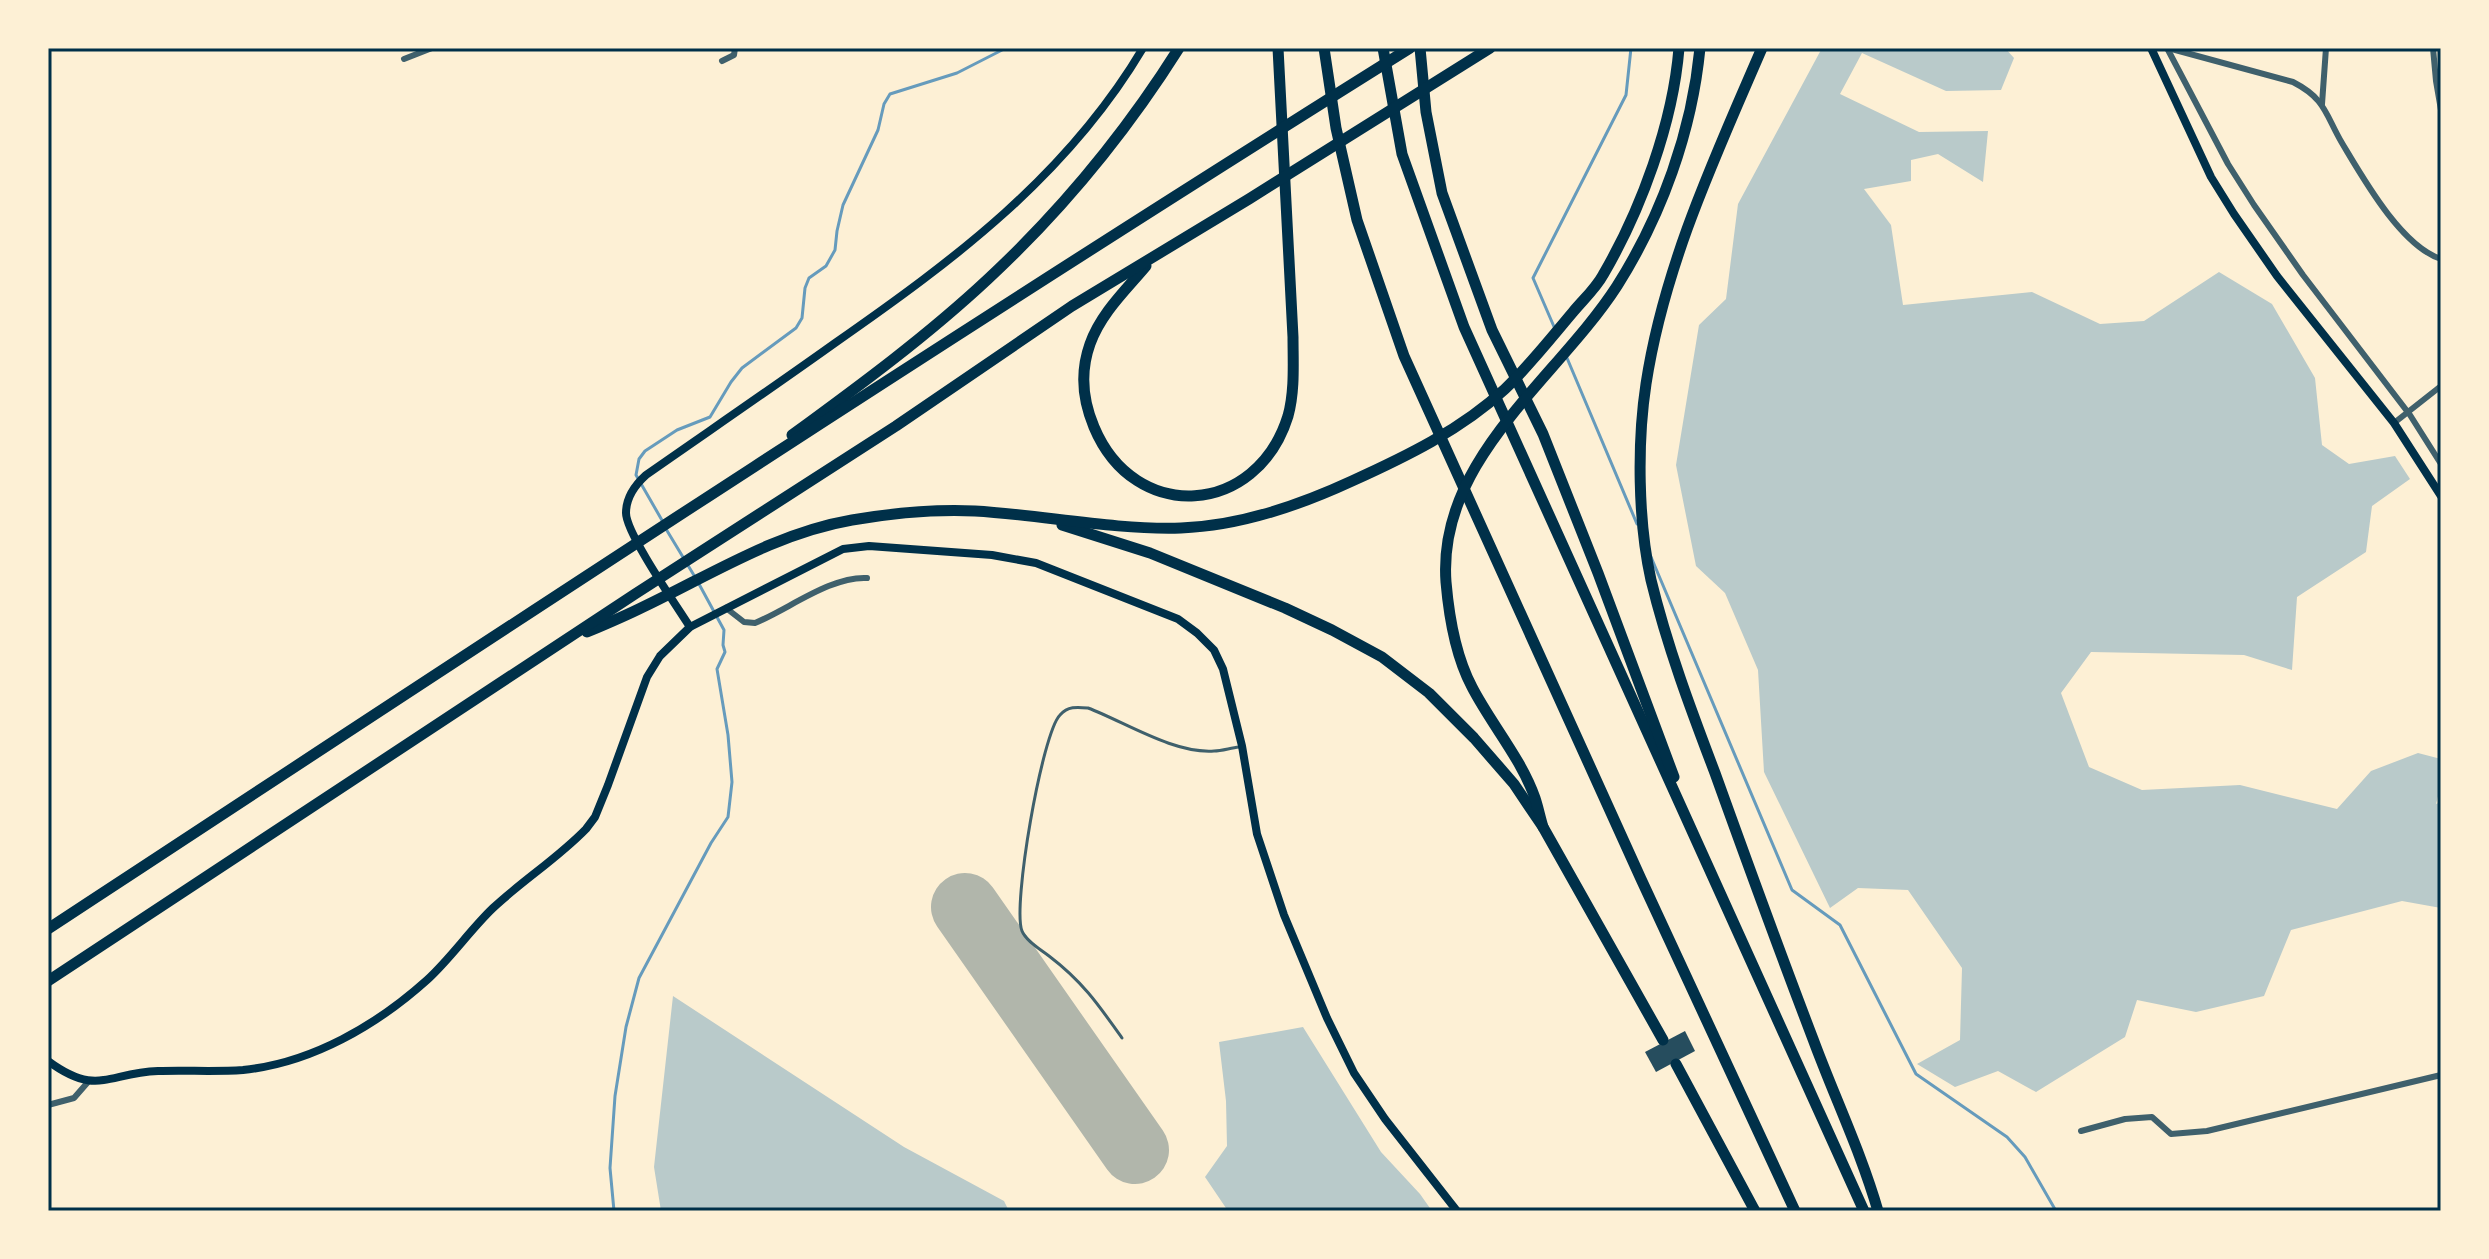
<svg xmlns="http://www.w3.org/2000/svg" width="2489" height="1259" viewBox="0 0 2489 1259" font-family="Montserrat,sans-serif">
	<style>
		.green { fill: #b9caca }
		.lines { fill: none; stroke-linecap: round; stroke-linejoin: round }
		.stream { stroke: #669bbc; stroke-width: 3 }
		.runway { stroke: #b1b6ab; stroke-width: 68 }
		.building { fill: #264d5e }
		.service { stroke: #3f606c; stroke-width: 3 }
		.minor { stroke: #3f606c; stroke-width: 6 }
		.secondary { stroke: #003049; stroke-width: 8 }
		.motorway { stroke: #003049; stroke-width: 11 }
		.neatline { fill: none; stroke: #003049; stroke-width: 3 }
	</style>
	<rect width="100%" height="100%" fill="#fdf0d5"/>
	<g class="green">
		<polygon points="1822,48 2005,48 2014,58 2001,90 1946,91 1862,53 1840,94 1919,132 1988,131 1983,182 1938,154 1911,160 1911,181 1864,189 1891,225 1903,305 2032,292 2100,324 2144,321 2219,272 2272,304 2315,378 2322,445 2349,464 2395,456 2410,479 2372,506 2366,552 2297,597 2292,670 2244,655 2091,652 2061,693 2089,767 2142,790 2240,785 2337,809 2371,771 2418,753 2441,759 2441,785 2436,804 2441,802 2441,908 2402,901 2291,930 2264,996 2196,1012 2137,1000 2125,1037 2036,1092 1998,1071 1955,1087 1917,1064 1960,1040 1962,968 1908,890 1858,888 1830,908 1764,772 1758,670 1725,593 1696,566 1676,465 1699,325 1726,299 1738,204"/>
		<polygon points="673,996 904,1147 1004,1201 1009,1211 661,1211 654,1167"/>
		<polygon points="1303,1027 1381,1152 1420,1194 1432,1211 1228,1211 1205,1177 1227,1146 1226,1101 1219,1042"/>
	</g>
	<g class="lines">
		<g class="stream">
			<polyline points="1555,329 1533,278 1626,95 1631,48"/>
			<polyline points="1567,358 1637,524"/>
			<polyline points="663,522 636,475 639,459 645,451 677,430 710,417 731,382 742,368 796,328 802,318 805,288 809,278 826,266 835,250 837,231 843,205 878,130 884,104 890,94 957,73 1006,48"/>
			<polyline points="666,529 695,577"/>
			<polyline points="1651,557 1792,890 1840,925 1916,1074 2007,1137 2025,1157 2056,1211"/>
			<polyline points="614,1211 610,1168 615,1096 626,1027 639,978 711,843 728,817 732,782 728,735 717,669 725,652 723,645 724,630 699,584"/>
		</g>
		<polyline class="runway" points="965,907 1135,1150"/>
	</g>
	<polygon class="building" points="1685,1031 1695,1051 1656,1072 1645,1052"/>
	<g class="lines">
		<path class="service" d="M1122,1038C1098,1004 1082,981 1049,956C1040,949 1026,941 1022,931C1012,907 1042,733 1060,715C1068,706 1077,707 1088,708C1125,722 1174,754 1214,751C1222,751 1230,748 1239,747"/>
		<g class="minor">
			<polyline points="2167,48 2228,164 2254,205 2303,275 2410,415 2441,464"/>
			<path d="M2168,48L2293,82C2326,99 2325,114 2342,143C2363,178 2401,246 2441,259"/>
			<polyline points="2433,48 2436,81 2441,110"/>
			<polyline points="404,59 432,48"/>
			<polyline points="722,61 734,55 735,48"/>
			<polyline points="2322,104 2326,48"/>
			<polyline points="2394,423 2441,386"/>
			<path d="M726,608L744,622L755,623C789,609 831,576 867,578"/>
			<polyline points="48,1105 74,1098 88,1082"/>
			<polyline points="2081,1131 2125,1119 2152,1117 2171,1134 2207,1131 2441,1075"/>
		</g>
		<g class="secondary">
			<polyline points="2151,48 2211,177 2234,214 2277,276 2394,423 2441,496"/>
			<path d="M690,627C676,605 626,533 626,513C626,497 635,485 646,475C709,431 772,388 835,343C954,260 1067,176 1143,48"/>
			<path d="M48,1061C97,1097 107,1073 158,1071C186,1070 215,1072 243,1070C312,1063 377,1025 427,980C451,958 470,930 493,908C523,880 558,858 586,829L595,817L608,785L647,677L660,656L690,627L843,549L869,546L992,555L1036,563L1178,619L1197,633L1214,650L1223,669L1242,746L1257,834L1284,915L1327,1018L1354,1073L1385,1119L1457,1211"/>
		</g>
		<g class="motorway">
			<polyline points="1324,48 1336,128 1357,220 1404,356 1641,879 1795,1211"/>
			<polyline points="1383,48 1402,154 1464,327 1864,1211"/>
			<polyline points="1420,48 1426,112 1442,193 1492,330 1543,434 1598,573 1674,777"/>
			<path d="M1762,48C1715,157 1664,266 1646,384C1637,443 1638,522 1651,580C1667,646 1691,710 1715,773C1747,862 1779,950 1813,1039C1834,1096 1861,1152 1878,1211"/>
			<path d="M1146,266C1126,290 1101,313 1090,344C1080,372 1083,401 1094,427C1135,525 1257,516 1288,416C1295,391 1293,362 1293,337L1278,48"/>
			<path d="M792,435C859,386 927,336 988,279C1061,211 1126,132 1179,48"/>
			<polyline points="1062,525 1150,553 1285,608 1332,630 1382,657 1429,693 1474,738 1514,784 1543,827 1663,1040"/>
			<path d="M587,632C606,624 625,616 643,607C712,574 776,533 852,520C893,513 933,509 975,511C1043,515 1112,530 1181,528C1240,526 1298,506 1352,481C1405,457 1461,430 1505,389C1529,366 1551,338 1573,312C1583,300 1596,288 1603,275C1641,210 1673,123 1679,48"/>
			<path d="M1543,827C1540,817 1538,807 1535,798C1521,758 1491,724 1472,687C1456,657 1449,617 1446,582C1437,459 1557,379 1617,286C1662,215 1692,131 1700,48"/>
			<path d="M48,929C500,632 951,335 1410,48"/>
			<polyline points="48,981 635,594 896,426 1072,306 1249,199 1490,48"/>
			<polyline points="1676,1064 1755,1211"/>
		</g>
	</g>
	<rect width="2489" height="1259" fill="none" stroke="#fdf0d5" stroke-width="100"/>
	<rect x="50" y="50" width="2389" height="1159" class="neatline"/>
</svg>
